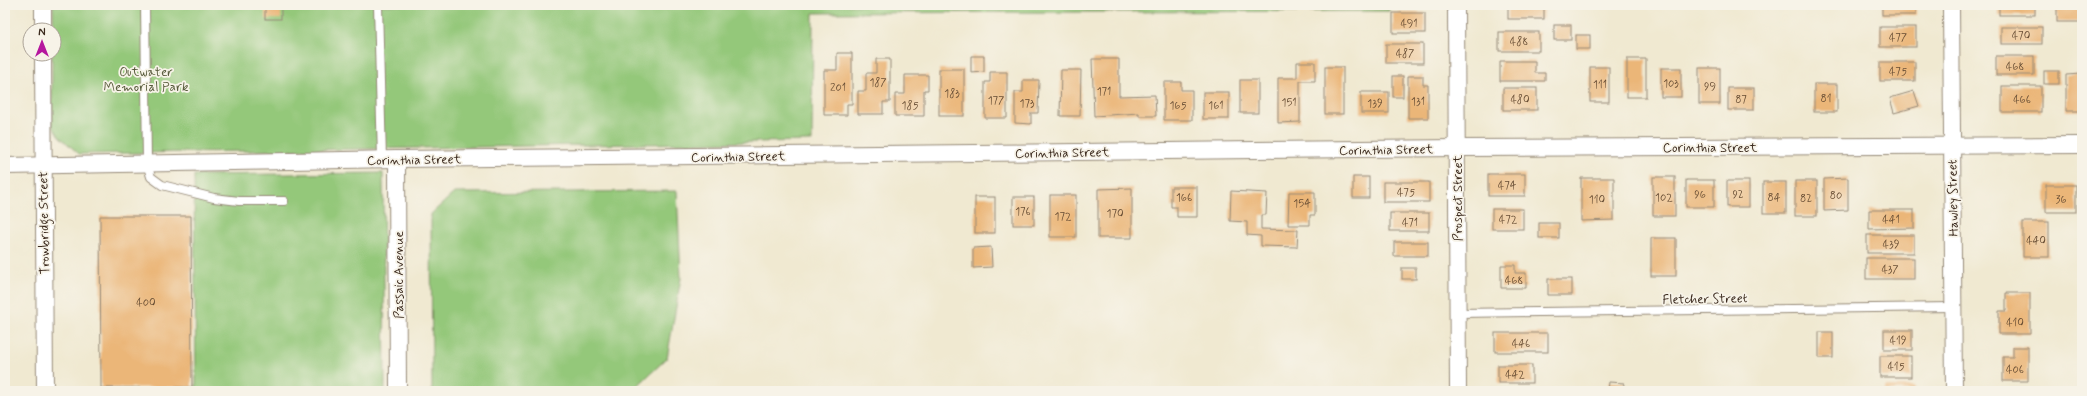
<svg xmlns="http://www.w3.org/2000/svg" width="2087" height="396" viewBox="0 0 2087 396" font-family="Mynerve,sans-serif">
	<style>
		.green { fill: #94c87a; stroke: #68794c }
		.building { fill: #ebb678 }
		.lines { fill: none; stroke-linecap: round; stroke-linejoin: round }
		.lane-casing { stroke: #968a78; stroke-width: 10 }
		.street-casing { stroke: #968a78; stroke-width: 18 }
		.lane { stroke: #fff; stroke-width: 8 }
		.street { stroke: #fff; stroke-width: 16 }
		.labels { text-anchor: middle; stroke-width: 3.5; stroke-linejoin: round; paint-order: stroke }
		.number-label { font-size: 11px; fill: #674d34 }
		.park-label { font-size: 13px; fill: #56593a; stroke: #f7f3e8 }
		.street-label { font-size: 13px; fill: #3b2a1e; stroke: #f7f3e8 }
	</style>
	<rect width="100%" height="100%" fill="#f7f3e8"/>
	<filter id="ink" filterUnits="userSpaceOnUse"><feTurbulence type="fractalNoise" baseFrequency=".025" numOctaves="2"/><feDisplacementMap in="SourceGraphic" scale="8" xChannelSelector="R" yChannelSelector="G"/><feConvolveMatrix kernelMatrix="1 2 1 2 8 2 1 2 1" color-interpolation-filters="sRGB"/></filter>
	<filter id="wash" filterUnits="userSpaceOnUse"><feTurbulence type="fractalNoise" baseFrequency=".012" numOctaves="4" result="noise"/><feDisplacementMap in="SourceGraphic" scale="16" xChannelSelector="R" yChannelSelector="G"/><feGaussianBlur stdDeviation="0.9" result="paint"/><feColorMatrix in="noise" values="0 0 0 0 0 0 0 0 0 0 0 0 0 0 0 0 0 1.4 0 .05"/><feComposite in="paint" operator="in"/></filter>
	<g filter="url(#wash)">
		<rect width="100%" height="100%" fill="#f0e9d1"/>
		<g class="green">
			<polygon points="53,5 1389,5 1389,11 813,13 812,141 79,154 59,136 52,125 52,54 54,54"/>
			<polygon points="383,173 385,391 196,391 194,175"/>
			<polygon points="677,191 681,278 667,358 632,391 432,391 431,214 454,193"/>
		</g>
		<g id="blocks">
			<g class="building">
				<rect x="265" y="5" width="16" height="14"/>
				<rect x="1508" y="5" width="36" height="14"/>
				<rect x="1882" y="5" width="34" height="10"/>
				<rect x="1999" y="5" width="36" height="10"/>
				<rect x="2057" y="6" width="25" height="16"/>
				<rect x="1393" y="13" width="32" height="20"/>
				<rect x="1554" y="25" width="17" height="15"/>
				<rect x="1880" y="27" width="36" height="20"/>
				<rect x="2001" y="27" width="41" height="17"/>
				<rect x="1499" y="32" width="40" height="19"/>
				<rect x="1576" y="35" width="14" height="14"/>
				<rect x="1386" y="44" width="37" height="19"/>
				<polygon points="837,53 852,53 852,104 847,104 847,115 824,115 824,70 837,70"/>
				<polygon points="971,56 984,56 984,72 971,73"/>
				<rect x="1996" y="56" width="38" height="19"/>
				<polygon points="876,59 890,59 890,102 883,102 883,114 858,114 858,91 866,91 866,73 876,73"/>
				<polygon points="1092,59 1119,59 1119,96 1155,95 1156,116 1139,116 1139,113 1094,116"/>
				<rect x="1627" y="59" width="19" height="38"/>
				<polygon points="1500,61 1535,61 1535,73 1545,73 1545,81 1500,81"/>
				<polygon points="1297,62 1315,62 1315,81 1300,81 1300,122 1278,123 1278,78 1297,78"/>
				<rect x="1880" y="62" width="35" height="19"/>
				<rect x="1325" y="67" width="18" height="47"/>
				<rect x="1590" y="67" width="19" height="35"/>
				<rect x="1661" y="68" width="20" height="29"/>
				<rect x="1699" y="68" width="21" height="36"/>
				<rect x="939" y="69" width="25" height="47"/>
				<polygon points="1061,70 1081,70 1080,116 1060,116"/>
				<rect x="2044" y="71" width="15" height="13"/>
				<polygon points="990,72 1007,72 1007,118 985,118 985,82 990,82"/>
				<polygon points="2082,74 2082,111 2066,111 2066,75"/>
				<polygon points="905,75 928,75 928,90 924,90 924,116 895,116 895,94 905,94"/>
				<rect x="1393" y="76" width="10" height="21"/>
				<polygon points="1408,76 1423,76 1423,85 1428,85 1428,118 1408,118"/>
				<polygon points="1023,80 1039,80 1038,113 1031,113 1031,124 1015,123 1015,92 1023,92"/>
				<rect x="1240" y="80" width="18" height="33"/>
				<polygon points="1164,82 1181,82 1181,90 1192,90 1192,120 1164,120"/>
				<rect x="1814" y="84" width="23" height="28"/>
				<rect x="2002" y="86" width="39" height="26"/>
				<rect x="1503" y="88" width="34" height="22"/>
				<rect x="1728" y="88" width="26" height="22"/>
				<polygon points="1914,91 1919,106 1894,113 1890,98"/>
				<rect x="1203" y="92" width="26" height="27"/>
				<rect x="1361" y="92" width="28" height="21"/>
				<rect x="1488" y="174" width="37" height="22"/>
				<rect x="1353" y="177" width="16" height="21"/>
				<rect x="1653" y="177" width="22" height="39"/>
				<polygon points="1581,178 1614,178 1614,220 1581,221"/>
				<polygon points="1848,178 1848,210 1824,211 1824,179"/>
				<rect x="1686" y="180" width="28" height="27"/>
				<rect x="1727" y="181" width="22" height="26"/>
				<rect x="1795" y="181" width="22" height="35"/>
				<rect x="1383" y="182" width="46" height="20"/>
				<rect x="1763" y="182" width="23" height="31"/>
				<rect x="2046" y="185" width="30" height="27"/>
				<polygon points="1171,187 1197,187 1197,217 1177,217 1177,207 1171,207"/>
				<polygon points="1132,188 1132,238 1098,238 1098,189"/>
				<polygon points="1231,191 1267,193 1266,215 1261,215 1261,229 1298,230 1297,247 1261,246 1261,236 1247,235 1247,222 1230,221"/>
				<polygon points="1289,192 1315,192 1315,215 1310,215 1310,225 1288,225"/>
				<rect x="1050" y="195" width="26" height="42"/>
				<rect x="975" y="197" width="20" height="36"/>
				<rect x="1013" y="197" width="21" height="28"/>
				<rect x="1492" y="209" width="31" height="20"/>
				<polygon points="1869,210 1914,210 1914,228 1869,229"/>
				<rect x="1390" y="213" width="39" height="18"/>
				<polygon points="100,216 191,216 192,387 101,388"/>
				<rect x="2023" y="222" width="26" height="35"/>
				<rect x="1539" y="223" width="20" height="15"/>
				<rect x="1867" y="235" width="47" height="18"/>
				<rect x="1651" y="238" width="25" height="38"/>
				<rect x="1394" y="242" width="34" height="14"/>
				<polygon points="991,247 992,267 973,268 973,248"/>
				<rect x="1866" y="258" width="48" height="21"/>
				<polygon points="1501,265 1515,265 1515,273 1526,273 1526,288 1501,288"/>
				<rect x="1402" y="268" width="14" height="11"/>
				<rect x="1548" y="279" width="24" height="16"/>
				<polygon points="2006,293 2030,293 2030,334 1999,334 1999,311 2006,311"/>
				<rect x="1884" y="330" width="28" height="20"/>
				<rect x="1819" y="332" width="14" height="26"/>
				<rect x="1495" y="333" width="53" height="19"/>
				<polygon points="2013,347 2028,347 2028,381 2003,381 2003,357 2013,357"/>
				<rect x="1880" y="356" width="31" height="21"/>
				<rect x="1498" y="365" width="34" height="18"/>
				<polygon points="1609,382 1624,383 1623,391 1608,391"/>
				<rect x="1884" y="387" width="30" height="4"/>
				<rect x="2003" y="388" width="20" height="3"/>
			</g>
		</g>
	</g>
	<g filter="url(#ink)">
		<use href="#blocks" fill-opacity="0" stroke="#968a78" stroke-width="1"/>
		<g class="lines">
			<defs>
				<g id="lane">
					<polyline points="145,5 147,163 151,177 162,185 214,198 239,201 284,201"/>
					<polyline points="378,5 382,160"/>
					<polyline points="1457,313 1954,307"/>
				</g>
				<g id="street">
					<polyline points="1456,5 1458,391"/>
					<polyline points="1951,5 1954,391"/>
					<polyline points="43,30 43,5"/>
					<polyline points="43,54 45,391"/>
					<polyline points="397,159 398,391"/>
					<polyline points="5,166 397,159 1457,148 2082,145"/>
				</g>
			</defs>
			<use href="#lane" class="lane-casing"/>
			<use href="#street" class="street-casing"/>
			<use href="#lane" class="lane"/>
			<use href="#street" class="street"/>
		</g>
	</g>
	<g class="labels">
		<g class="number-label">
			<text x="1409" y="27">491</text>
			<text x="2021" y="39">470</text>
			<text x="1898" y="41">477</text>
			<text x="1519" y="45">488</text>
			<text x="1405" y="57">487</text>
			<text x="2015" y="70">468</text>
			<text x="1898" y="75">475</text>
			<text x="878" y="86">187</text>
			<text x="1671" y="87">103</text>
			<text x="1600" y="88">111</text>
			<text x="1710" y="90">99</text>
			<text x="838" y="91">201</text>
			<text x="1104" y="95">171</text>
			<text x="952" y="97">183</text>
			<text x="1826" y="102">81</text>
			<text x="1520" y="103">480</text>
			<text x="1741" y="103">87</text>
			<text x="2022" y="103">466</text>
			<text x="996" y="104">177</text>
			<text x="1418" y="105">131</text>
			<text x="1289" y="106">151</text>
			<text x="1027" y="107">173</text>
			<text x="1375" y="107">139</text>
			<text x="910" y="109">185</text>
			<text x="1178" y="109">165</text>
			<text x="1216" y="109">161</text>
			<text x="1507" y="189">474</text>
			<text x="1406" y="196">475</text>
			<text x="1700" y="198">96</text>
			<text x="1738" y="198">92</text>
			<text x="1836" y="199">80</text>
			<text x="1184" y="201">166</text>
			<text x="1664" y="201">102</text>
			<text x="1774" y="201">84</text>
			<text x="1806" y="202">82</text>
			<text x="1597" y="203">110</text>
			<text x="2061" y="203">36</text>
			<text x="1302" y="207">154</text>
			<text x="1023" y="215">176</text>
			<text x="1115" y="217">170</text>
			<text x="1063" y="220">172</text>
			<text x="1508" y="223">472</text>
			<text x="1891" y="223">441</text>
			<text x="1410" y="226">471</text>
			<text x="2036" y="244">440</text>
			<text x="1891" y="248">439</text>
			<text x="1890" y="273">437</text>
			<text x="1514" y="284">468</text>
			<text x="146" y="306">400</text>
			<text x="2015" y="326">410</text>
			<text x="1898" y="344">419</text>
			<text x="1521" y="347">446</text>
			<text x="1896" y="370">415</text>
			<text x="2015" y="373">406</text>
			<text x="1515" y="378">442</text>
		</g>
		<g class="park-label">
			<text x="146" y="76">Outwater<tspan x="146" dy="15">Memorial Park</tspan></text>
		</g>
		<g class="street-label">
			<text x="1710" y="152">Corinthia Street</text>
			<text transform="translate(1386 149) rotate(-1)" y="5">Corinthia Street</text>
			<text transform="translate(1062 152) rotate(-1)" y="5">Corinthia Street</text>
			<text transform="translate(738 156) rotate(-1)" y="5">Corinthia Street</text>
			<text transform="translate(414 159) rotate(-1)" y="5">Corinthia Street</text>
			<text transform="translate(1457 198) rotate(-90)" y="5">Prospect Street</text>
			<text transform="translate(1952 198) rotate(-91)" y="5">Hawley Street</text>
			<text transform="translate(43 223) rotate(-91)" y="5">Trowbridge Street</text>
			<text transform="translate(398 275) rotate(-90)" y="5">Passaic Avenue</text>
			<text transform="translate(1705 298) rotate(-1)" y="5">Fletcher Street</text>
		</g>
	</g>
	<rect width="2087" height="396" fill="none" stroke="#f7f3e8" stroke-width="20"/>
	<g transform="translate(42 42)"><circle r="19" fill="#f7f3e8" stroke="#aca397"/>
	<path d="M0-3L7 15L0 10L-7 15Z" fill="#b5179e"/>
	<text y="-6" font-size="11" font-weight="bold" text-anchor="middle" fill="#3b2a1e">N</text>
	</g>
</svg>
